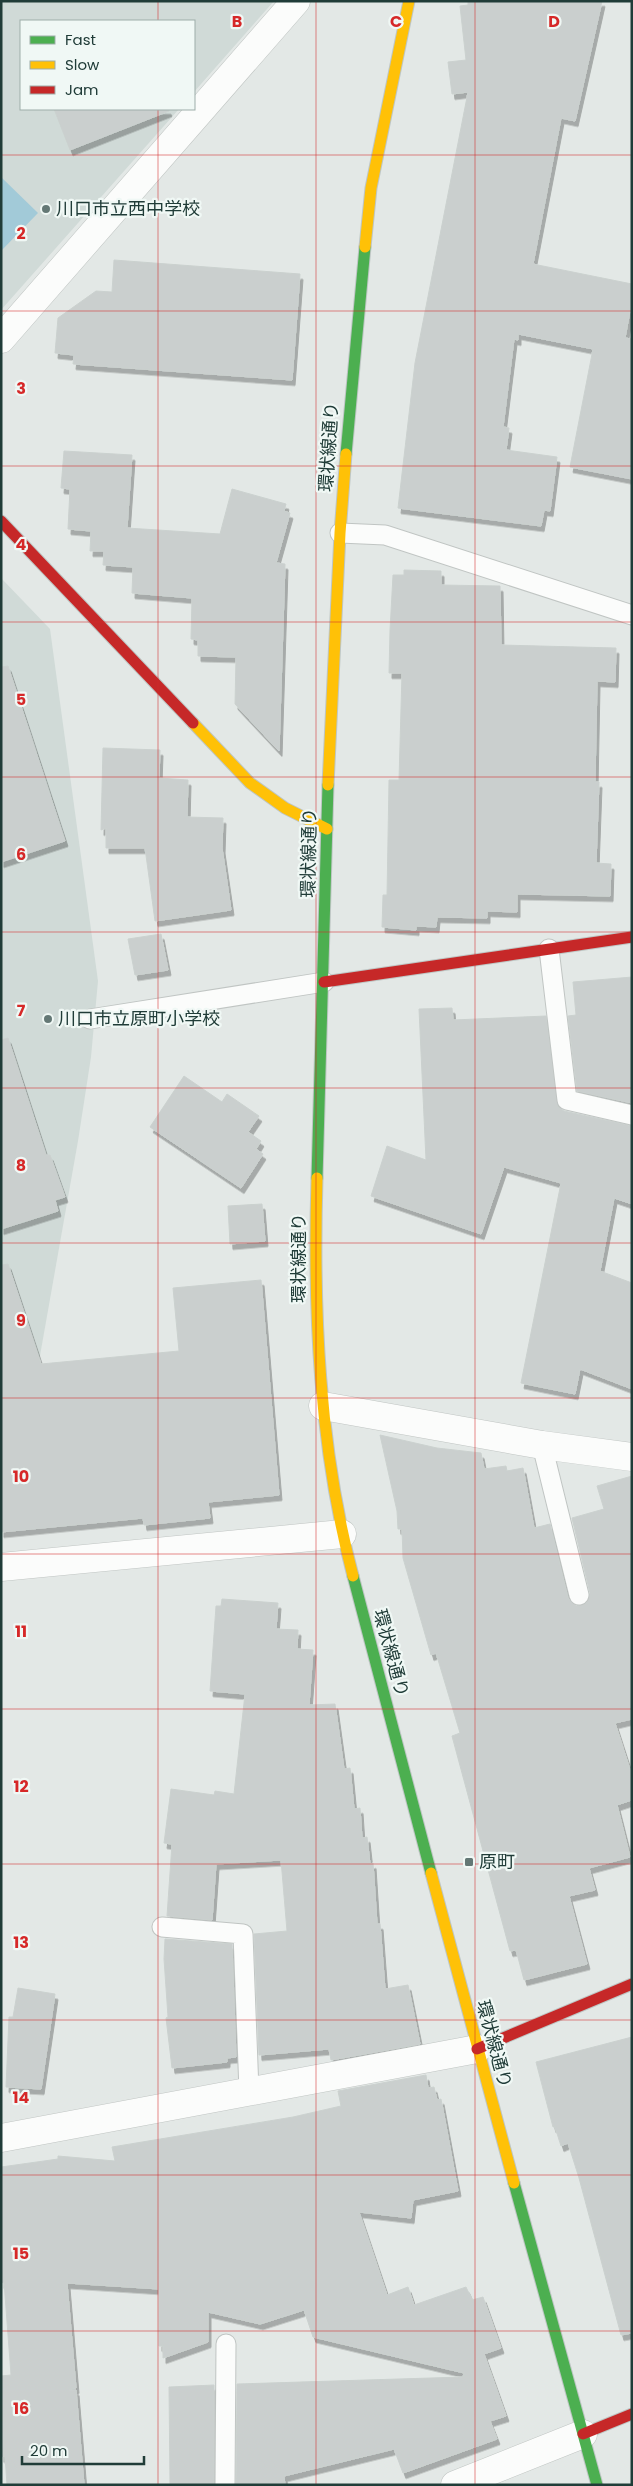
<svg xmlns="http://www.w3.org/2000/svg" width="633" height="2486" viewBox="0 0 633 2486" font-family="Poppins,'Noto Sans JP',sans-serif">
	<style>
		.built { fill: #d0dad7 }
		.water { fill: #a2cad8 }
		.building { fill: #cacfce; stroke: #cbd1cf; filter: url(#shadow) }
		.lines { fill: none; stroke-linecap: round; stroke-linejoin: round }
		.lane-casing { stroke: #c0c5c3; stroke-width: 21 }
		.street-casing { stroke: #c0c5c3; stroke-width: 29 }
		.fast-casing { stroke: #bec6c4; stroke-width: 13 }
		.slow-casing { stroke: #bec6c4; stroke-width: 13 }
		.jam-casing { stroke: #bec6c4; stroke-width: 13 }
		.lane { stroke: #fbfcfb; stroke-width: 19 }
		.street { stroke: #fbfcfb; stroke-width: 28 }
		.fast { stroke: #4caf50; stroke-width: 11 }
		.slow { stroke: #ffc107; stroke-width: 11 }
		.jam { stroke: #c62828; stroke-width: 11 }
		.grid { fill: none; stroke: #d62828; stroke-width: 1; stroke-opacity: 0.55 }
		.poi-dot { fill: #647875; stroke: #f0f8f5; stroke-width: 2 }
		.labels { text-anchor: middle; stroke-width: 4.5; stroke-linejoin: round; paint-order: stroke }
		.poi-label { font-size: 18px; fill: #203c38; stroke: #f0f8f5; text-anchor: start }
		.street-label { font-size: 18px; fill: #203c38; stroke: #f0f8f5 }
		.grid-label { font-size: 16px; text-anchor: middle; font-weight: bold; fill: #d62828; stroke: #f0f8f5; stroke-width: 4.5; stroke-linejoin: round; paint-order: stroke }
	</style>
	<defs>
		<filter id="shadow"><feDropShadow dx="3" dy="5.5" stdDeviation="0" flood-color="#0004"/></filter>
	</defs>
	<rect width="100%" height="100%" fill="#e3e8e6"/>
	<g class="built">
		<polygon points="1,1 274,1 194,92 194,21 21,21 21,109 179,109 1,310"/>
		<polygon points="1,578 50,629 98,981 91,1057 78,1141 27,1429 1,1432"/>
	</g>
	<polygon class="water" points="1,177 38,213 1,251"/>
	<g class="building">
		<polygon points="468,1 602,1 575,121 561,118 533,264 632,284 632,300 625,338 632,339 632,479 570,467 593,349 518,334 518,340 514,339 503,427 509,428 506,450 557,457 550,511 544,510 541,526 398,508 415,363 468,92 452,94 448,62 466,60 460,6 468,5"/>
		<polygon points="54,109 168,109 169,111 70,150"/>
		<polygon points="114,260 300,274 292,380 73,364 74,355 55,353 58,318 96,291 112,292"/>
		<polygon points="64,451 132,455 127,528 220,534 232,489 286,504 284,511 290,513 276,563 285,564 279,751 235,704 236,657 198,656 198,640 191,639 192,598 132,593 133,567 103,565 104,551 90,551 91,531 68,529 70,489 61,488"/>
		<polygon points="404,570 441,571 441,585 500,586 501,645 616,648 615,682 597,681 595,782 599,782 596,863 611,864 610,896 517,894 517,912 487,911 487,918 437,917 436,927 416,926 416,930 382,927 383,895 387,895 389,780 399,780 402,673 389,673 390,630 393,575 404,575"/>
		<polygon points="8,666 65,841 1,862 1,667"/>
		<polygon points="103,748 160,750 159,778 188,780 187,817 223,818 222,848 231,910 155,921 145,848 106,848 106,828 101,830"/>
		<polygon points="161,934 168,970 135,975 128,939"/>
		<polygon points="632,977 632,1103 577,1091 568,1016 576,1015 573,982"/>
		<polygon points="452,1008 453,1020 546,1016 558,1107 564,1111 632,1126 632,1204 614,1198 600,1271 632,1283 632,1389 580,1369 575,1394 521,1383 561,1183 504,1167 481,1234 371,1196 387,1146 426,1160 419,1009"/>
		<polygon points="8,1038 46,1155 50,1155 65,1197 55,1200 58,1211 1,1229 1,1040"/>
		<polygon points="184,1076 222,1102 227,1094 259,1116 248,1132 261,1141 256,1149 263,1154 241,1188 150,1127"/>
		<polygon points="262,1204 265,1241 230,1244 228,1206"/>
		<polygon points="8,1264 41,1364 179,1351 173,1288 261,1280 279,1495 208,1502 210,1518 144,1525 143,1518 1,1532 1,1265"/>
		<polygon points="380,1435 437,1448 481,1453 484,1469 506,1466 507,1471 523,1468 534,1528 550,1524 568,1598 576,1606 586,1603 590,1593 572,1518 604,1509 597,1486 632,1476 632,1719 615,1723 632,1776 632,1800 617,1805 630,1857 589,1868 595,1890 569,1896 587,1964 524,1980 516,1950 510,1951 452,1736 460,1733 436,1653 431,1655 403,1558 402,1529 398,1529 397,1511"/>
		<polygon points="222,1599 278,1603 276,1629 298,1630 297,1649 313,1650 309,1705 335,1704 344,1769 350,1768 354,1809 360,1808 362,1838 367,1837 370,1864 373,1863 377,1924 380,1924 385,1989 408,1985 420,2044 331,2060 329,2049 259,2055 254,1934 287,1931 281,1860 216,1864 212,1920 167,1916 172,1844 164,1843 171,1789 214,1795 215,1791 234,1794 245,1694 210,1691 216,1606 221,1606"/>
		<polygon points="165,1939 232,1944 236,2057 227,2058 227,2062 172,2068 166,2018 168,2017 164,1959"/>
		<polygon points="18,1988 55,1994 41,2089 6,2087 9,2017 13,2017"/>
		<polygon points="632,2037 632,2333 621,2335 579,2178 568,2143 561,2146 555,2127 553,2127 536,2062"/>
		<polygon points="426,2075 428,2088 434,2087 437,2100 441,2099 458,2191 413,2200 411,2218 359,2212 387,2295 408,2287 414,2305 466,2287 472,2300 483,2297 501,2348 484,2354 506,2416 490,2421 497,2439 403,2473 394,2449 284,2476 285,2485 236,2485 237,2384 463,2377 464,2373 313,2337 304,2310 260,2324 208,2312 208,2342 163,2358 163,2346 159,2346 159,2289 67,2283 76,2388 69,2390 76,2390 84,2485 7,2485 5,2456 1,2457 1,2376 11,2375 4,2282 1,2283 1,2167 58,2159 58,2156 115,2161 112,2147 293,2117 341,2106 338,2091"/>
		<polygon points="214,2385 214,2485 170,2485 169,2387"/>
	</g>
	<g class="lines">
		<defs>
			<g id="lane">
				<polyline points="340,533 385,535 632,615"/>
				<polyline points="549,949 567,1100 632,1115"/>
				<polyline points="90,1019 324,982"/>
				<polyline points="542,1445 579,1595"/>
				<polyline points="162,1927 243,1934 249,2091"/>
				<polyline points="225,2485 226,2344"/>
			</g>
			<g id="street">
				<polyline points="1,339 296,1"/>
				<polyline points="323,1406 542,1445 632,1457"/>
				<polyline points="1,1567 342,1534"/>
				<polyline points="1,2138 477,2049"/>
				<polyline points="455,2485 583,2434"/>
			</g>
			<g id="fast">
				<polyline points="346,454 365,247"/>
				<polyline points="317,1178 328,785"/>
				<polyline points="353,1576 431,1873"/>
				<polyline points="514,2183 597,2485"/>
			</g>
			<g id="slow">
				<polyline points="365,247 371,188 409,1"/>
				<polyline points="193,723 250,783 285,808 327,829"/>
				<polyline points="328,785 340,533 346,454"/>
				<path d="M317,1178C313,1311 319,1447 353,1576"/>
				<polyline points="431,1873 514,2183"/>
			</g>
			<g id="jam">
				<polyline points="1,521 193,723"/>
				<polyline points="324,982 632,937"/>
				<polyline points="477,2049 632,1984"/>
				<polyline points="583,2434 632,2414"/>
			</g>
		</defs>
		<use href="#lane" class="lane-casing"/>
		<use href="#street" class="street-casing"/>
		<use href="#fast" class="fast-casing"/>
		<use href="#slow" class="slow-casing"/>
		<use href="#jam" class="jam-casing"/>
		<use href="#lane" class="lane"/>
		<use href="#street" class="street"/>
		<use href="#fast" class="fast"/>
		<use href="#slow" class="slow"/>
		<use href="#jam" class="jam"/>
	</g>
	<path class="grid" d="M158,1V21M316,1V2485M475,1V2485M158,109V2485M1,155H632M1,311H632M1,466H632M1,622H632M1,777H632M1,932H632M1,1088H632M1,1243H632M1,1398H632M1,1554H632M1,1709H632M1,1864H632M1,2020H632M1,2175H632M1,2331H632"/>
	<g class="poi-dot">
		<circle cx="46" cy="209" r="5"/>
		<circle cx="48" cy="1019" r="5"/>
		<rect x="464" y="1857" width="10" height="10" rx="2.5"/>
	</g>
	<g class="labels">
		<g class="poi-label">
			<text x="56" y="215">川口市立西中学校</text>
			<text x="58" y="1025">川口市立原町小学校</text>
			<text x="479" y="1868">原町</text>
		</g>
		<g class="street-label">
			<text transform="translate(329 447) rotate(-86)" y="6">環状線通り</text>
			<text transform="translate(309 853) rotate(-89)" y="6">環状線通り</text>
			<text transform="translate(299 1258) rotate(-90)" y="6">環状線通り</text>
			<text transform="translate(391 1653) rotate(75)" y="6">環状線通り</text>
			<text transform="translate(494 2044) rotate(75)" y="6">環状線通り</text>
		</g>
	</g>
	<g class="grid-label">
		<text x="237" y="27">B</text>
		<text x="396" y="27">C</text>
		<text x="554" y="27">D</text>
		<text x="21" y="239">2</text>
		<text x="21" y="394">3</text>
		<text x="21" y="550">4</text>
		<text x="21" y="705">5</text>
		<text x="21" y="860">6</text>
		<text x="21" y="1016">7</text>
		<text x="21" y="1171">8</text>
		<text x="21" y="1326">9</text>
		<text x="21" y="1482">10</text>
		<text x="21" y="1637">11</text>
		<text x="21" y="1792">12</text>
		<text x="21" y="1948">13</text>
		<text x="21" y="2103">14</text>
		<text x="21" y="2259">15</text>
		<text x="21" y="2414">16</text>
	</g>
	<rect width="633" height="2486" fill="none" stroke="#203c38" stroke-width="5"/>
	<rect x="20" y="20" width="175" height="90" fill="#f0f8f5" stroke="#9dada9"/>
	<rect x="30" y="36" width="25" height="8" fill="#4caf50" stroke="#9dada9"/>
	<text x="65" y="45" font-size="15" fill="#203c38">Fast</text>
	<rect x="30" y="61" width="25" height="8" fill="#ffc107" stroke="#9dada9"/>
	<text x="65" y="70" font-size="15" fill="#203c38">Slow</text>
	<rect x="30" y="86" width="25" height="8" fill="#c62828" stroke="#9dada9"/>
	<text x="65" y="95" font-size="15" fill="#203c38">Jam</text>
	<path d="M22 2456v8h122v-8" fill="none" stroke="#203c38" stroke-width="2.5"/>
	<text x="30" y="2456" font-size="15" fill="#203c38" stroke="#f0f8f5" stroke-width="4" paint-order="stroke">20 m</text>
</svg>
